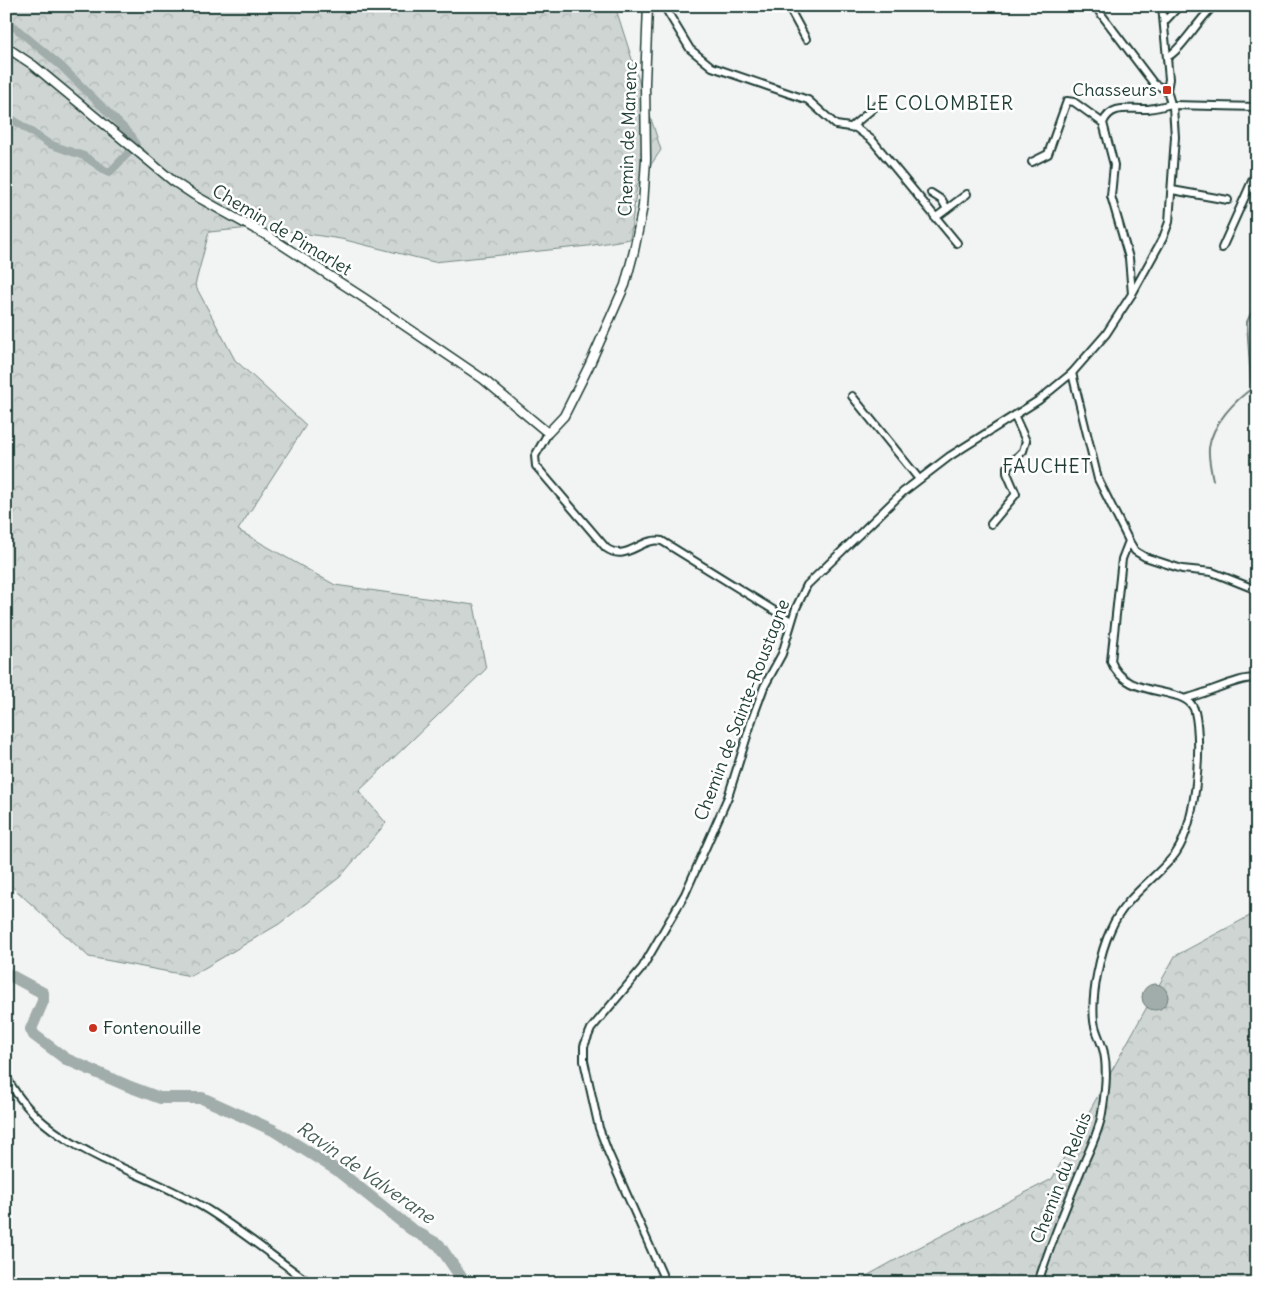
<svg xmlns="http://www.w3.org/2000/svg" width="1263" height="1289" viewBox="0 0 1263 1289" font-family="Delius,sans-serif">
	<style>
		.forest { fill: url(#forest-crowns); stroke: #768984 }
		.water { fill: #a1adaa; stroke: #6d807b }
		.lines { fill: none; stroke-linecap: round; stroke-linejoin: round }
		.stream { stroke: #6d807b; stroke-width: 2 }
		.canal { stroke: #a1adaa; stroke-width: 8 }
		.river { stroke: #a1adaa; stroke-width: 12 }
		.minor-casing { stroke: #1f3d34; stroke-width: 10 }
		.tertiary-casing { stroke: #1f3d34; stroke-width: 11 }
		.minor { stroke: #fff; stroke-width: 6 }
		.tertiary { stroke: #fff; stroke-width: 8 }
		.poi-dot { fill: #c8321e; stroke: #fff; stroke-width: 2 }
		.labels { text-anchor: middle; stroke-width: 5; stroke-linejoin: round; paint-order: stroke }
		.poi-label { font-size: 18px; fill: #1f3d34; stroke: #fff; text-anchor: end }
		.street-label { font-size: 18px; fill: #1f3d34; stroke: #fff }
		.neighbourhood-label { font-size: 19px; letter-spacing: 1px; fill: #1f3d34; stroke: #fff }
		.water-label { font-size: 19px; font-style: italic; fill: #465f57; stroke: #fff }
	</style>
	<defs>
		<pattern id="forest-crowns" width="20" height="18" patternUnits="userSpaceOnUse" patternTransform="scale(1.25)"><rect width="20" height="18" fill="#ced5d3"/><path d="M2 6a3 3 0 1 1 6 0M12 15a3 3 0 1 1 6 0" fill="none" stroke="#b0b8b6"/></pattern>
	</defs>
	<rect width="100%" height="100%" fill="#f2f3f3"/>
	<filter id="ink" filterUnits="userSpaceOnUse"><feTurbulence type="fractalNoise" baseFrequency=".02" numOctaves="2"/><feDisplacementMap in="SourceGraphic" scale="10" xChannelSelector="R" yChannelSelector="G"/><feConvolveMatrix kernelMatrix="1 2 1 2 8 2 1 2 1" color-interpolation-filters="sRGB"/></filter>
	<g filter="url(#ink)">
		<g class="forest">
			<polygon points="6,6 615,6 661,150 637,185 630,239 588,246 434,262 341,239 261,227 209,232 195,285 235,360 306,425 238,530 335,585 474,605 486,669 359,791 386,823 340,877 279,924 191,976 89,957 6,881"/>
			<polygon points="1257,912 1257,1283 854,1283 908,1253 1052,1179 1175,956"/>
		</g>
		<circle class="water" cx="1155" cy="997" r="13"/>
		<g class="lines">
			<g class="stream">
				<polyline points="1257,300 1247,322 1251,382 1257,389"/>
				<path d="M1213,480C1211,470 1208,458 1209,448C1212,424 1235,400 1254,387"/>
			</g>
			<polyline class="canal" points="6,20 61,66 132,136 136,145 109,173 84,156 49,144 6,115"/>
			<polyline class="river" points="6,973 43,993 43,1001 31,1029 34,1035 66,1059 128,1086 160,1098 202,1098 273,1130 337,1170 411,1229 439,1245 465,1283"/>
			<defs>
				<g id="minor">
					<polyline points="664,6 690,49 712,67 808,100 836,125 856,128 872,140 957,243"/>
					<polyline points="788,6 806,39"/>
					<polyline points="1095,6 1154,84 1167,90"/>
					<polyline points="1162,6 1169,79 1167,90 1171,104"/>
					<polyline points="1164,22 1179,6"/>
					<path d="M1167,57C1180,52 1200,17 1214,6"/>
					<polyline points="1172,105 1257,107"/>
					<polyline points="850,128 876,106"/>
					<polyline points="1032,162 1048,154 1067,101 1074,102 1103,123"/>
					<polyline points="1172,190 1228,200"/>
					<polyline points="931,193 942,200 947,209"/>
					<polyline points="935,218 967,194"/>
					<polyline points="1222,248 1257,170"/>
					<path d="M1132,294L1129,258L1111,196L1114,165L1103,123C1111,103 1131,110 1148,109C1156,108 1164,106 1171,104"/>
					<polyline points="852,396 919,479"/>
					<path d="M548,433L535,456L536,466L606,548C627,563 640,537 662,541L791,621"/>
					<polyline points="991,524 1016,494 1007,473 1007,467 1023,451 1026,441 1015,417"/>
					<polyline points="1129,541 1135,551 1145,557 1182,569 1212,572 1257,590"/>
					<path d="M1187,698C1204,695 1245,674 1257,679"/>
					<path d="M6,1076C45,1153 140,1167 208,1210C243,1232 276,1259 310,1283"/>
					<polyline points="666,1283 608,1152 599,1128 584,1061 584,1046 591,1029 642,968 685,894 728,797 753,717 764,687 782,654 796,608 807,585 903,492 950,456 1039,400 1072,373 1106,334 1132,294 1163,238 1169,222 1175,137 1173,107"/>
					<path d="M1038,1283C1050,1244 1066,1207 1081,1170C1088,1152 1099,1133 1102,1113C1105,1094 1108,1072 1104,1053C1102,1042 1095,1032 1094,1021C1091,995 1100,952 1111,929C1124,899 1151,882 1172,858C1196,831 1203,746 1195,712C1189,683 1126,702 1111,661L1122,559L1129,541L1098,479L1072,373"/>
				</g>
				<polyline id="tertiary" points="6,47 33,65 173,181 194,195 273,239 364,298 483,379 548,433 564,416 589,366 625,285 634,251 643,206 646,159 645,83 648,6"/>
			</defs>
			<use href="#minor" class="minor-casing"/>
			<use href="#tertiary" class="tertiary-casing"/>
			<use href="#minor" class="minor"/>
			<use href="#tertiary" class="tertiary"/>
		</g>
	</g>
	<g class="poi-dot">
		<rect x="1162" y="85" width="10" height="10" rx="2.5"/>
		<circle cx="93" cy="1028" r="5"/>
	</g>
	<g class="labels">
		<g class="poi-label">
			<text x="1157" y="96">Chasseurs</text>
			<text x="103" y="1034" text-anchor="start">Fontenouille</text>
		</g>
		<g class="street-label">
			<text transform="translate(628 139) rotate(-88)" y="6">Chemin de Manenc</text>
			<text transform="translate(282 230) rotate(31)" y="6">Chemin de Pimarlet</text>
			<text transform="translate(742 710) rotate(-69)" y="6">Chemin de Sainte-Roustagne</text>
			<text transform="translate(1061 1178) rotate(-69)" y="6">Chemin du Relais</text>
		</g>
		<g class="neighbourhood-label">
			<text x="940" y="110">LE COLOMBIER</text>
			<text x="1047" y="473">FAUCHET</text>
		</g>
		<g class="water-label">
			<text transform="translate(366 1172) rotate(35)" y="7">Ravin de Valverane</text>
		</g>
	</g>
	<rect width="1263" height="1289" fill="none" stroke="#fff" stroke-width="25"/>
	<rect x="12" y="12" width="1238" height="1264" fill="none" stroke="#1f3d34" stroke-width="2" filter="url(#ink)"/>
</svg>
